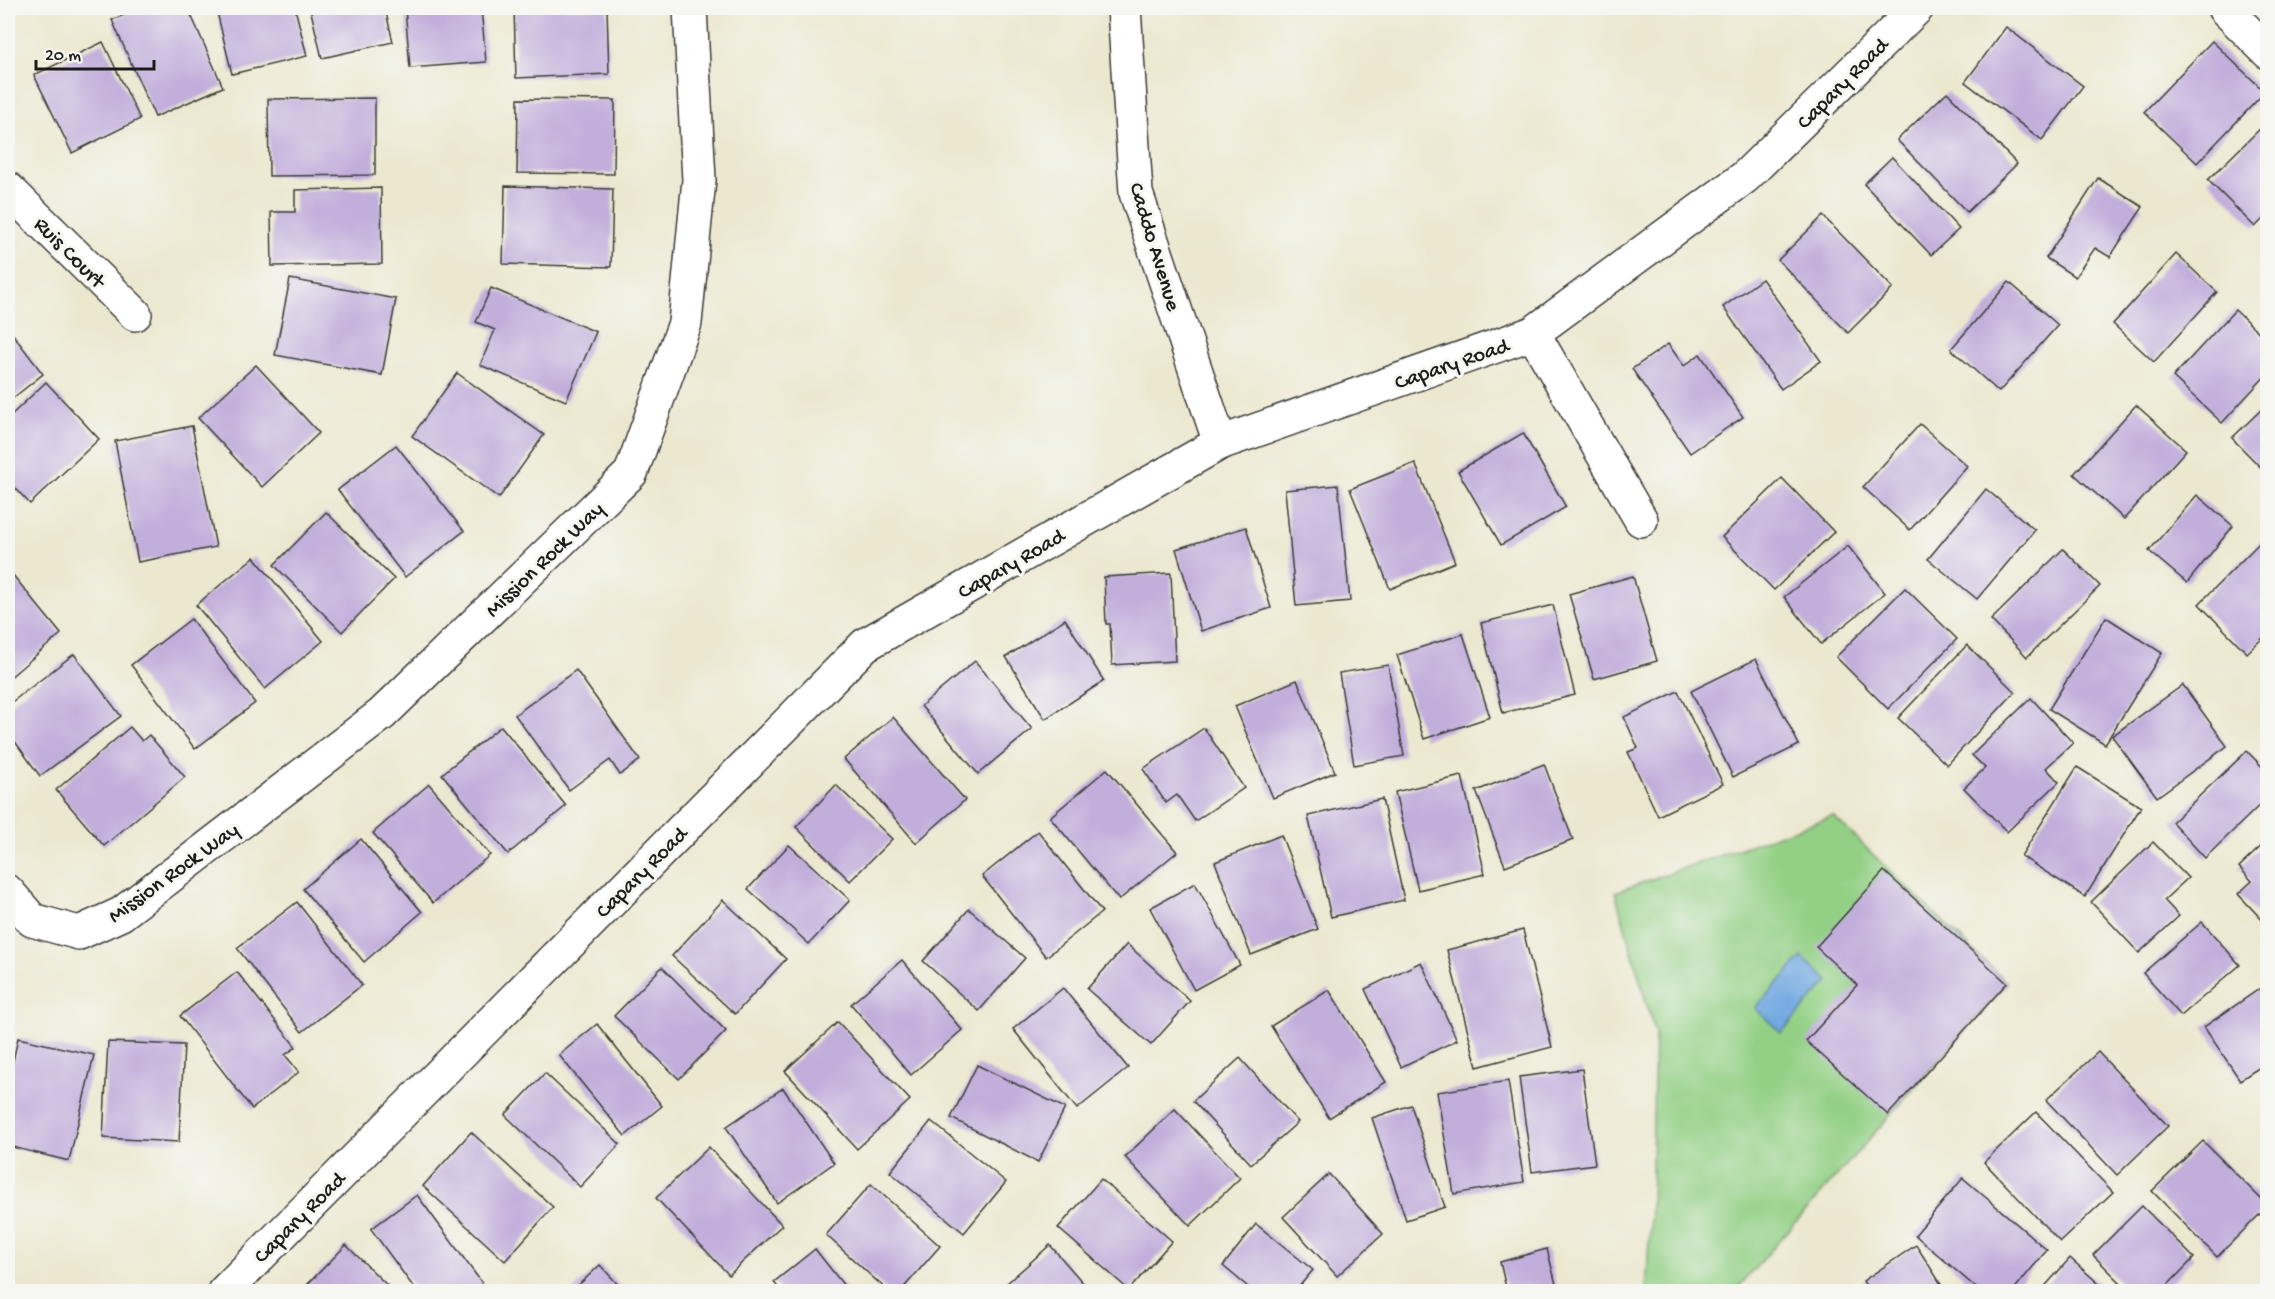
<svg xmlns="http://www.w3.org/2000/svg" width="2275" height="1299" viewBox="0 0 2275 1299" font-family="'Gochi Hand',sans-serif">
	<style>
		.green { fill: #93d085; stroke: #587650; stroke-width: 1.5 }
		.water { fill: #72a9e1; stroke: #47627e; stroke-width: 1.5 }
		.building { fill: #c1aedb }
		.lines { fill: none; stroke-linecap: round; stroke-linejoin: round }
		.minor-casing { stroke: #3b3b37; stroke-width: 36 }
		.minor { stroke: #fff; stroke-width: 33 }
		.labels { text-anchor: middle; stroke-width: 6; stroke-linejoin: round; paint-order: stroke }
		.street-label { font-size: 22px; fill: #1c1c1c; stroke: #f6f6f2 }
	</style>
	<rect width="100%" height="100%" fill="#f6f6f2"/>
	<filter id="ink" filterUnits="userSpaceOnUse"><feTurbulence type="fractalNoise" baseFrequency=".0167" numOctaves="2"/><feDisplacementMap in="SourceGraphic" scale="12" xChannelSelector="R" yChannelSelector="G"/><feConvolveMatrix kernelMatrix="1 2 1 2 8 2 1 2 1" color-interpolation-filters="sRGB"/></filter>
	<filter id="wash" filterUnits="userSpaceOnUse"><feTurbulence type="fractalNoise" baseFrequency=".008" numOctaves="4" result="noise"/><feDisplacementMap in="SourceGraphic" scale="24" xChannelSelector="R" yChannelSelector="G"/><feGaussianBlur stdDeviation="1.35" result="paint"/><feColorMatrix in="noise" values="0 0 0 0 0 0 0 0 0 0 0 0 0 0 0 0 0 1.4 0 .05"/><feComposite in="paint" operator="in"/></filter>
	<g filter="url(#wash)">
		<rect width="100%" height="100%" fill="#ece8d0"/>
		<polygon class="green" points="1833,816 2007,983 1735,1291 1646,1291 1651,1208 1655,1033 1615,892"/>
		<polygon class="water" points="1802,957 1829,981 1781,1033 1755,1008"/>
		<g id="blocks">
			<g class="building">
				<polygon points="140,8 188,8 223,87 155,117 112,20"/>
				<polygon points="216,8 295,8 307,56 232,74"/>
				<polygon points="310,8 385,8 393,42 322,58"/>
				<polygon points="405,8 481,8 486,62 410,68"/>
				<polygon points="514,8 607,8 609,74 516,78"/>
				<polygon points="2006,27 2083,86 2042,140 1965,82"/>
				<polygon points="2212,41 2265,92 2197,163 2144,112"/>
				<polygon points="103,42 140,119 72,153 34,75"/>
				<polygon points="1947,92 2017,164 1967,212 1897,140"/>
				<polygon points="375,98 375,175 269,176 268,99"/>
				<polygon points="518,99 615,100 614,174 517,173"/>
				<polygon points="2268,121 2268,214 2255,227 2208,180"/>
				<polygon points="1892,157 1959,229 1931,255 1864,184"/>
				<polygon points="2098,178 2143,207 2110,257 2095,248 2075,277 2046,258"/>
				<polygon points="505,186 613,189 611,267 503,264"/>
				<polygon points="381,188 382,264 272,266 271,212 295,212 295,190"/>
				<polygon points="1823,216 1893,288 1848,333 1778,260"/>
				<polygon points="2176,254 2217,292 2154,362 2113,324"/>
				<polygon points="290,279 396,299 382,375 275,355"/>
				<polygon points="1762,279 1821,361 1781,389 1723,307"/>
				<polygon points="2009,282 2058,325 1999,392 1951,349"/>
				<polygon points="491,288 596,332 566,401 480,365 495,330 476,322"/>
				<polygon points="2235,310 2268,341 2268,373 2222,423 2173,377"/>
				<polygon points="8,328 43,374 8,402"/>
				<polygon points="1668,344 1684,366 1700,354 1743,417 1690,453 1632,369"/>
				<polygon points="256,365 319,433 262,487 198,418"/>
				<polygon points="457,373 544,435 499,498 412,436"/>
				<polygon points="46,382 99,439 30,504 8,480 8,418"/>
				<polygon points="2268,403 2268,475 2232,438"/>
				<polygon points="2136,405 2186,450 2124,519 2074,474"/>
				<polygon points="1920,424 1967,466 1910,530 1863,487"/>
				<polygon points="192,426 216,547 138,562 115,441"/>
				<polygon points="1523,433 1566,507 1501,545 1458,471"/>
				<polygon points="396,445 464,531 405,577 338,490"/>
				<polygon points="1415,463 1455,562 1390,589 1350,489"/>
				<polygon points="1782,478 1834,532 1774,590 1722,537"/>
				<polygon points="1338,485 1350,601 1296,606 1285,490"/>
				<polygon points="1986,489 2035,530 1977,599 1928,559"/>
				<polygon points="2197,495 2233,526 2187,583 2149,551"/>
				<polygon points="326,512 394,579 342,632 274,565"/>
				<polygon points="1246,527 1271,608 1201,631 1176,549"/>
				<polygon points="2265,537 2268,540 2268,633 2247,653 2199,604"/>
				<polygon points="1848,546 1885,593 1821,644 1784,597"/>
				<polygon points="2063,549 2100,586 2027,657 1991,620"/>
				<polygon points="254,557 323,641 265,689 196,605"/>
				<polygon points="1171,573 1175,661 1112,665 1110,624 1106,624 1104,577"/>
				<polygon points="12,574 61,634 8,679 8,578"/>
				<polygon points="1633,576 1657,661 1594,679 1569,594"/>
				<polygon points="1905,588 1957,639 1888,709 1836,657"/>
				<polygon points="1553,605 1575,695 1503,713 1481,623"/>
				<polygon points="2106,617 2162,653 2105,744 2049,709"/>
				<polygon points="191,619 255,703 195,749 131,665"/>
				<polygon points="1065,619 1104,681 1045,719 1006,657"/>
				<polygon points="1463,634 1490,717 1424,739 1397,655"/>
				<polygon points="1967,645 2015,692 1947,765 1898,718"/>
				<polygon points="74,654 121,716 40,776 8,732 8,705"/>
				<polygon points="1756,659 1799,745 1733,777 1691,691"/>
				<polygon points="975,661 1032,729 978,774 921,706"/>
				<polygon points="1388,665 1404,756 1354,765 1339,673"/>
				<polygon points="576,670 640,760 620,775 610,760 569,790 515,715"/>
				<polygon points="1297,680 1335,772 1273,798 1235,706"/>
				<polygon points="2183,685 2227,746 2157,797 2112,736"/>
				<polygon points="1678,691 1723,784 1658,816 1628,752 1638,748 1624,717"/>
				<polygon points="2031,698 2073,743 2046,768 2059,782 2007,832 1964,788 1985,768 1972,755"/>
				<polygon points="893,717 965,800 916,843 844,759"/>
				<polygon points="501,726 566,806 508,854 442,774"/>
				<polygon points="130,727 142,741 149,735 185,777 104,846 56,790"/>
				<polygon points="1204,728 1244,788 1195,821 1177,795 1166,803 1143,769"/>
				<polygon points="2247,751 2268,773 2268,797 2205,858 2172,822"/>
				<polygon points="1544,764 1573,840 1505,866 1476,791"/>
				<polygon points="2077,767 2141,807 2085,897 2021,856"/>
				<polygon points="1107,769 1177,852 1119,900 1050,817"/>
				<polygon points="1462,776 1485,874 1418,890 1395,792"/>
				<polygon points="429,784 490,855 433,903 373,833"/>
				<polygon points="836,785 892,839 850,881 796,827"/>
				<polygon points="1382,799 1404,900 1331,917 1308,816"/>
				<polygon points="1038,831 1102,912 1046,957 982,876"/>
				<polygon points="1281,835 1318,929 1251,955 1215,862"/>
				<polygon points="361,839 422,912 364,962 303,889"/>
				<polygon points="2268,840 2268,926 2238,894 2252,881 2239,867"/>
				<polygon points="2153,842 2188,878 2164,900 2179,916 2139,953 2091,902"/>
				<polygon points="789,845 850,900 809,944 748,889"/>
				<polygon points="1884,871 2007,983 1888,1115 1806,1041 1857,985 1816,947"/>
				<polygon points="1195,883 1240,965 1194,990 1150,908"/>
				<polygon points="723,900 786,959 735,1014 672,956"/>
				<polygon points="297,902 362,985 302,1032 237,948"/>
				<polygon points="969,909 1025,958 979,1011 923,961"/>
				<polygon points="2202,922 2240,965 2181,1016 2143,973"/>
				<polygon points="1523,930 1552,1047 1477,1067 1447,950"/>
				<polygon points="1127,944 1190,1001 1151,1045 1087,989"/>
				<polygon points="902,960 962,1030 911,1075 851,1004"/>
				<polygon points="1421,962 1457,1040 1401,1067 1365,989"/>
				<polygon points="662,967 726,1031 679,1079 614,1016"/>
				<polygon points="237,972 296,1047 285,1055 299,1072 252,1109 180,1016"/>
				<polygon points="2268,983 2268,1062 2240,1080 2204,1027"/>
				<polygon points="1063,988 1128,1068 1077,1109 1013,1029"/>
				<polygon points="1329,990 1386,1082 1329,1118 1271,1026"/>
				<polygon points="838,1022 910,1100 857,1149 785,1071"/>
				<polygon points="597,1024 662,1106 625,1136 559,1055"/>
				<polygon points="18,1038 94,1055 69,1161 8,1146 8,1084"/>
				<polygon points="108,1042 184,1045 179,1142 103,1138"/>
				<polygon points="2098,1052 2168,1126 2117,1175 2046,1100"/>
				<polygon points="1240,1058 1298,1122 1251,1164 1193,1101"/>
				<polygon points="977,1065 1065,1108 1038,1162 951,1118"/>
				<polygon points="1582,1069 1595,1164 1532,1172 1519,1077"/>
				<polygon points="545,1073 620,1144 580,1187 505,1115"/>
				<polygon points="1508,1081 1524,1182 1454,1194 1437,1092"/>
				<polygon points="783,1088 834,1163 777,1203 726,1127"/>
				<polygon points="1411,1105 1445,1207 1406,1220 1372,1118"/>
				<polygon points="1175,1109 1240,1178 1190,1226 1125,1157"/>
				<polygon points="2036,1112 2113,1192 2060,1242 1984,1162"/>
				<polygon points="931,1121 1006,1182 964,1233 890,1172"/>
				<polygon points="471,1132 553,1207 505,1261 423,1186"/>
				<polygon points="2203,1141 2268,1206 2217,1257 2152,1191"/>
				<polygon points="709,1147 782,1225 729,1275 656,1198"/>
				<polygon points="1329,1174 1383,1234 1337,1276 1283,1217"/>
				<polygon points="1963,1178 2047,1250 2012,1292 1981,1292 1915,1235"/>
				<polygon points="1101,1179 1172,1241 1129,1290 1058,1228"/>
				<polygon points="871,1184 940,1246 900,1292 889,1292 826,1235"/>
				<polygon points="417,1195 482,1283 472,1292 417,1292 371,1229"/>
				<polygon points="2142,1206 2194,1258 2161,1292 2130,1292 2093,1255"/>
				<polygon points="1256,1224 1313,1270 1298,1288 1303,1292 1254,1292 1223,1266"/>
				<polygon points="346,1245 394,1292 308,1292 304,1288"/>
				<polygon points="1050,1245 1091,1292 997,1292"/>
				<polygon points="1916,1245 1946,1292 1870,1292 1863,1281"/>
				<polygon points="815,1249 849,1292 781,1292 774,1282"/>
				<polygon points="1547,1249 1558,1292 1507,1292 1500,1262"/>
				<polygon points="2070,1258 2108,1292 2040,1292"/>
				<polygon points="600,1265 625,1292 571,1292"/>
			</g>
		</g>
	</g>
	<g filter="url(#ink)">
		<use href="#blocks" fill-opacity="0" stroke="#3b3b37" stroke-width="1.5"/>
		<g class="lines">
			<defs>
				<g id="minor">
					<polyline points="1124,8 1136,193 1220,443"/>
					<polyline points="2224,8 2268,52"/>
					<polyline points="8,189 135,314"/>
					<polyline points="1533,333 1641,520"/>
					<polyline points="8,892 32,920 79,933 121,914 382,714 631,473 685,323 699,180 690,8"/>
					<polyline points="224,1292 865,645 1220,443 1533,333 1745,177 1917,8"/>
				</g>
			</defs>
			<use href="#minor" class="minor-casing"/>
			<use href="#minor" class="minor"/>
		</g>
	</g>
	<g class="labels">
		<g class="street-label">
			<text transform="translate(1841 82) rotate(-45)" y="8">Capary Road</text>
			<text transform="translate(1157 246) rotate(73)" y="8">Caddo Avenue</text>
			<text transform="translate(71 251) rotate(45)" y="8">Ruis Court</text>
			<text transform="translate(1451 362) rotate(-19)" y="8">Capary Road</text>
			<text transform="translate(543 558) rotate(-44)" y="8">Mission Rock Way</text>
			<text transform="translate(1010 562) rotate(-30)" y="8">Capary Road</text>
			<text transform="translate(172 871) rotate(-36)" y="8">Mission Rock Way</text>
			<text transform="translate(640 871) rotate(-45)" y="8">Capary Road</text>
			<text transform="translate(298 1216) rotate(-45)" y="8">Capary Road</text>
		</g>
	</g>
	<rect width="2275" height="1299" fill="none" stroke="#f6f6f2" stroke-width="30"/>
	<path d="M36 60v9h118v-9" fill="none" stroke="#1c1c1c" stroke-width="3"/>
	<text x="45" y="60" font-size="18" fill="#1c1c1c" stroke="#f6f6f2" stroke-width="4.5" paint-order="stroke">20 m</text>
</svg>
